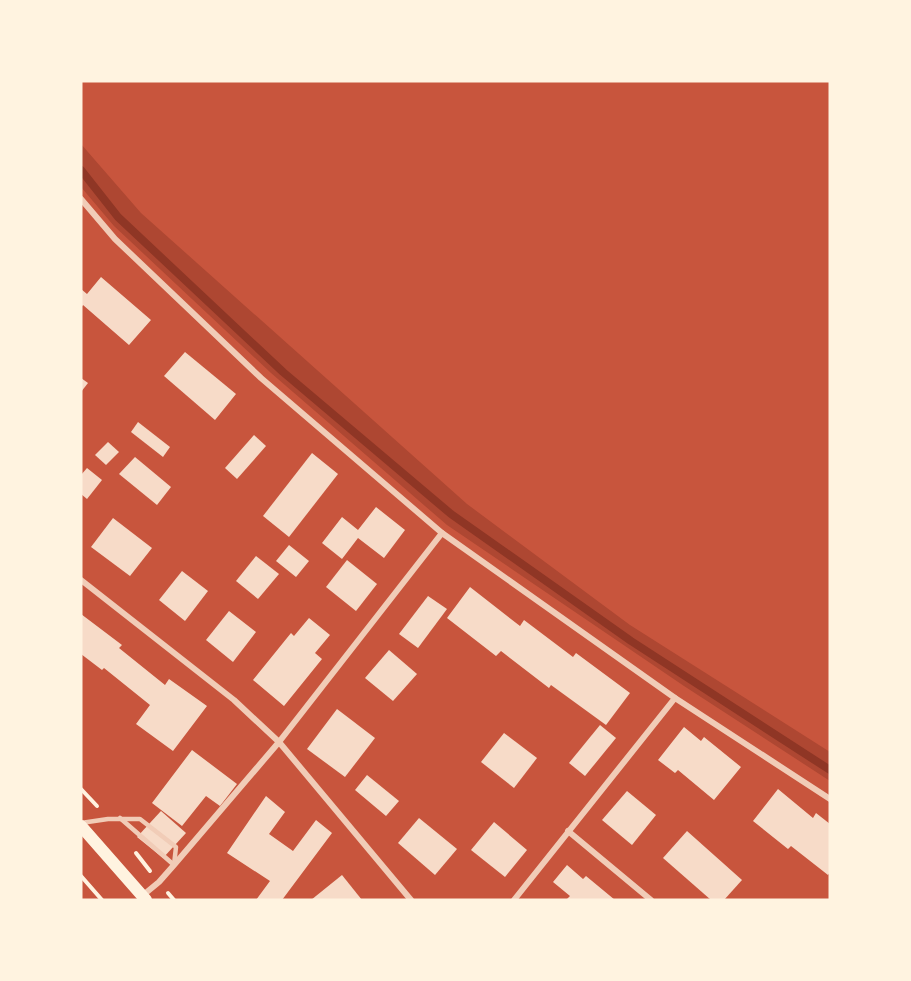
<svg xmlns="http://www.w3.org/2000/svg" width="911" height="981" viewBox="0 0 911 981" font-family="Arial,sans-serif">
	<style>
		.green { fill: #ae4732 }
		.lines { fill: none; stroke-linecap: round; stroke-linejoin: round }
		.stream { stroke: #8f3625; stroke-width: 8 }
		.building { fill: #f7dbc8 }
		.path { stroke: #fff3e0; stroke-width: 4 }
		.service { stroke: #f1ccb7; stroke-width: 4.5 }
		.minor { stroke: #f1ccb7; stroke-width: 6 }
		.secondary { stroke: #fff3e0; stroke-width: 12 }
	</style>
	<rect width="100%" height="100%" fill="#c8553d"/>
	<polygon class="green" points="81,144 141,213 467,504 630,625 830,752 830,781 684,686 447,525 271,373 114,226 81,187"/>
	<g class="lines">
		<polyline class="stream" points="81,170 118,217 283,372 451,514 631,641 830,770"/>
	</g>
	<g class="building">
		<polygon points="101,277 151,320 129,345 83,305 81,308 81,289 87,294"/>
		<polygon points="185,352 236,394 215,420 164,376"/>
		<polygon points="81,378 88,383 81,392"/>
		<polygon points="138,422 170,447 163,457 131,432"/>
		<polygon points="254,435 266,446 237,479 225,468"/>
		<polygon points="108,442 119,452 106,465 95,455"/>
		<polygon points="312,453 338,474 289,537 263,516"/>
		<polygon points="135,457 171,487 157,505 119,474"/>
		<polygon points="87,468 102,480 87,499 81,494 81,475"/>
		<polygon points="376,507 405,530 384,558 358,538 342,559 322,543 342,517 358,530"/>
		<polygon points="113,518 152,548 130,576 91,547"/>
		<polygon points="289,545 309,561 296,577 276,561"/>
		<polygon points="256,556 279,574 258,599 236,581"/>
		<polygon points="347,560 377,584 356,611 326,587"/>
		<polygon points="182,571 208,591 185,621 159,600"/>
		<polygon points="470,587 520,626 524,620 573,657 576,653 630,693 606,725 551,685 549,688 501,651 496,656 447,618"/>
		<polygon points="428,596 447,609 418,648 399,634"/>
		<polygon points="229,611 256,632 233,662 206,640"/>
		<polygon points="81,614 122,645 119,648 165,685 169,679 207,706 173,751 136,724 150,705 104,668 102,670 81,654"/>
		<polygon points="309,618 330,635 315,653 322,659 284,706 253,680 291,633 294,636"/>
		<polygon points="389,650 417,674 393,701 365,678"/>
		<polygon points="337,709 375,738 345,777 307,749"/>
		<polygon points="600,725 616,738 585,776 569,763"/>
		<polygon points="684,727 701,741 704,737 741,767 714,800 678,770 675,773 658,760"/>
		<polygon points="504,733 537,758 514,788 481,762"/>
		<polygon points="192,750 237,784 220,806 206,796 182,826 152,803"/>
		<polygon points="367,775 399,801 386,816 355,790"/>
		<polygon points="778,789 813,818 816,813 830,824 830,872 828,875 791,846 788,849 753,821"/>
		<polygon points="627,791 656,815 632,845 602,820"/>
		<polygon points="266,796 285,812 269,834 293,851 316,820 332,833 282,900 256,900 270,881 227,853"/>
		<polygon points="161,811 186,833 163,858 137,837"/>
		<polygon points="419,818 457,849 435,875 398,843"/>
		<polygon points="494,822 527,850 505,877 471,850"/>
		<polygon points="687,831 742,880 724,900 711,900 663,858"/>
		<polygon points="567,865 583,879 586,876 615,900 566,900 570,896 553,882"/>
		<polygon points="342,875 362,900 311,900"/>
	</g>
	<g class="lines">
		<g class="path">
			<polyline points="81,789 97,806"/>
			<polyline points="136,853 150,871"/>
			<polyline points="81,876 102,900"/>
			<polyline points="168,893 174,900"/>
		</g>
		<g class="service">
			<polyline points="120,818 174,865"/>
			<polyline points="81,823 108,819 140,819 176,847 174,865"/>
		</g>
		<g class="minor">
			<polyline points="81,199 115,239 261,378 442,533 675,698 830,799"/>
			<polyline points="81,580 234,700 279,742 411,900"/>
			<polyline points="568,831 651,900"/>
			<polyline points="142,896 159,882 174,865 279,742 442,533"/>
			<polyline points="514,900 675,698"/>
		</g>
		<polyline class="secondary" points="81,826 146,900"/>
	</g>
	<rect width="911" height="981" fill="none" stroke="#fff3e0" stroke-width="165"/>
</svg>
